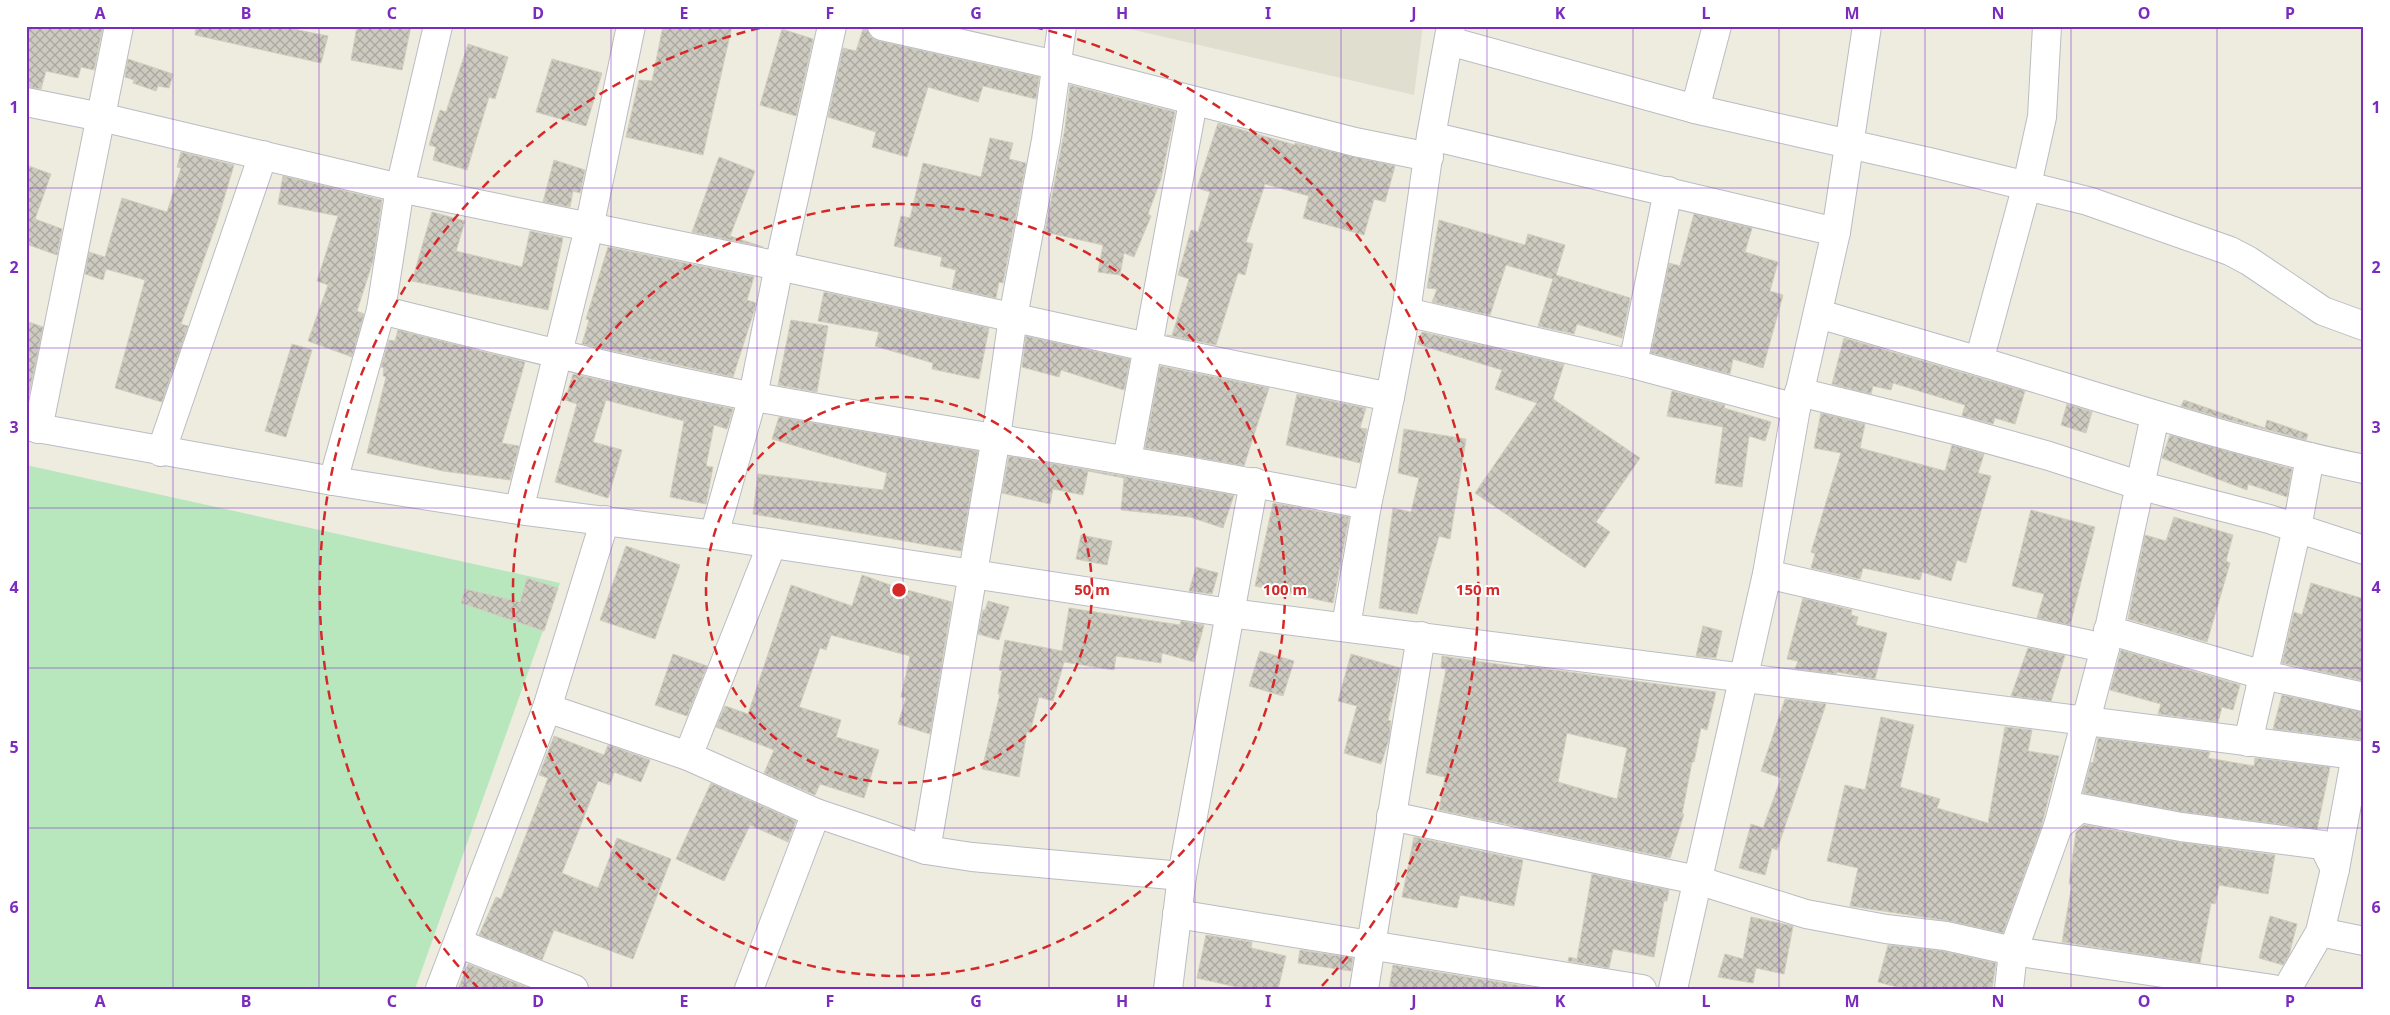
<svg xmlns="http://www.w3.org/2000/svg" width="2390" height="1015" viewBox="0 0 2390 1015" font-family="'Noto Sans',sans-serif">
	<style>
		.education { fill: #dfdecf }
		.garden { fill: #b8e7be }
		.building { fill: url(#building-cross-hatch); stroke: #d2cebd; fill-rule: evenodd }
		.lines { fill: none; stroke-linecap: round; stroke-linejoin: round }
		.street-casing { stroke: #babcc2; stroke-width: 30 }
		.secondary-casing { stroke: #babdc5; stroke-width: 30 }
		.street { stroke: #fff; stroke-width: 28 }
		.secondary { stroke: #fff; stroke-width: 28 }
		.grid { fill: none; stroke: #7b2cbf; stroke-width: 1; stroke-opacity: 0.55 }
		.ring { fill: none; stroke: #d62828; stroke-width: 2.5; stroke-dasharray: 9 6 }
		.centre { fill: #d62828; stroke: #fff; stroke-width: 2.5 }
		.ring-label { font-size: 15px; text-anchor: middle; font-weight: bold; fill: #d62828; stroke: #fff; stroke-width: 4; stroke-linejoin: round; paint-order: stroke }
		.neatline { fill: none; stroke: #7b2cbf; stroke-width: 2 }
		.grid-label { font-size: 16px; text-anchor: middle; font-weight: bold; fill: #7b2cbf }
	</style>
	<defs>
		<pattern id="building-cross-hatch" width="8" height="8" patternUnits="userSpaceOnUse" patternTransform="scale(1.25)"><rect width="8" height="8" fill="#cdcac0"/><path d="M0 0l8 8M0 8l8-8" fill="none" stroke="#a9a79f"/></pattern>
	</defs>
	<rect width="100%" height="100%" fill="#edecdf"/>
	<polygon class="education" points="1117,26 1423,26 1414,95"/>
	<polygon class="garden" points="26,465 560,583 415,989 26,989"/>
	<g class="building">
		<polygon points="26,26 103,26 94,70 81,67 78,78 46,71 41,89 26,87"/>
		<polygon points="196,26 299,26 298,30 328,36 321,63 195,35"/>
		<polygon points="357,26 411,26 402,70 351,60"/>
		<polygon points="663,26 732,26 703,155 626,137 639,80 652,81"/>
		<polygon points="864,26 867,28 871,37 879,41 1039,77 1036,99 983,86 978,102 928,87 907,157 872,147 876,132 828,117 843,48 856,51"/>
		<polygon points="782,29 813,39 796,116 760,105"/>
		<polygon points="468,44 508,57 495,99 489,97 467,170 433,160 436,147 429,145 440,110 446,112"/>
		<polygon points="128,59 173,74 169,88 158,86 156,91 133,83 134,80 125,77"/>
		<polygon points="552,59 602,73 586,126 536,112"/>
		<polygon points="1070,85 1175,112 1161,179 1148,214 1151,216 1134,257 1124,253 1120,275 1098,272 1103,245 1045,232 1065,128"/>
		<polygon points="1218,123 1295,145 1295,143 1395,166 1385,202 1374,199 1364,235 1303,218 1309,196 1265,184 1246,242 1253,244 1245,275 1238,273 1216,345 1167,335 1172,336 1189,279 1178,275 1191,230 1198,232 1210,192 1197,188"/>
		<polygon points="990,138 1013,143 1009,159 1026,163 1003,283 999,282 996,298 952,288 956,270 940,266 942,257 894,246 901,216 910,218 923,163 981,177"/>
		<polygon points="181,152 234,165 217,222 181,324 188,326 162,402 115,388 145,280 106,269 103,280 85,274 89,252 105,257 122,198 167,212 181,168 177,167"/>
		<polygon points="719,157 755,171 730,236 763,247 692,232"/>
		<polygon points="554,160 585,170 580,193 573,191 570,207 543,202"/>
		<polygon points="26,165 51,174 35,219 62,229 57,255 26,244"/>
		<polygon points="283,176 382,200 373,261 357,311 364,314 352,357 308,341 328,285 317,281 338,216 278,204"/>
		<polygon points="432,212 465,221 456,251 522,267 530,231 563,238 548,310 412,281"/>
		<polygon points="1694,214 1752,228 1745,252 1778,262 1770,291 1783,295 1763,368 1733,359 1730,374 1651,353 1669,263 1680,266"/>
		<polygon points="1439,220 1525,245 1528,234 1565,245 1556,275 1630,298 1622,338 1577,324 1574,334 1538,326 1553,279 1506,265 1490,315 1432,302 1437,289 1427,288"/>
		<polygon points="608,247 754,277 747,300 756,303 754,311 733,377 582,344 589,320 586,319"/>
		<polygon points="824,292 989,328 979,379 932,369 933,363 875,346 879,332 818,321"/>
		<polygon points="791,320 828,326 817,392 778,385"/>
		<polygon points="26,321 43,327 29,394 26,394"/>
		<polygon points="398,330 525,362 502,443 519,446 510,480 443,471 367,453 386,377 383,376 384,368 381,367 389,340 395,341"/>
		<polygon points="1422,332 1564,364 1553,399 1640,458 1596,522 1610,532 1585,568 1475,493 1537,403 1495,389 1502,370 1417,344"/>
		<polygon points="1026,336 1130,359 1124,390 1061,370 1059,377 1022,367"/>
		<polygon points="1844,338 2025,391 2015,424 1995,418 1993,424 1962,416 1965,405 1893,383 1891,390 1873,386 1871,394 1832,384"/>
		<polygon points="292,344 312,350 286,437 265,431"/>
		<polygon points="1160,366 1269,388 1244,466 1145,448"/>
		<polygon points="573,374 733,409 727,429 714,425 706,466 713,467 706,504 670,497 684,421 606,400 593,442 622,450 608,498 555,482 577,404 565,400"/>
		<polygon points="1672,391 1725,405 1724,408 1771,422 1765,441 1749,436 1742,487 1715,483 1723,427 1667,416"/>
		<polygon points="1297,394 1366,408 1360,428 1367,429 1360,463 1286,445"/>
		<polygon points="2184,400 2265,428 2267,420 2308,434 2306,440 2222,418 2181,406"/>
		<polygon points="2067,404 2092,412 2086,433 2061,425"/>
		<polygon points="1821,413 1865,424 1860,448 1945,471 1952,445 1984,454 1978,473 1991,476 1966,563 1957,560 1951,581 1922,572 1920,580 1863,568 1860,579 1811,568 1815,554 1811,552 1841,453 1814,448"/>
		<polygon points="779,417 978,451 961,551 753,514 758,474 883,490 887,473 772,439"/>
		<polygon points="1404,429 1466,439 1450,539 1439,536 1417,614 1379,608 1393,508 1411,512 1419,478 1398,473"/>
		<polygon points="2170,435 2292,469 2287,497 2248,484 2247,490 2162,458"/>
		<polygon points="1009,456 1135,478 1234,495 1223,528 1190,517 1121,510 1124,478 1088,471 1083,495 1053,489 1050,504 1002,493"/>
		<polygon points="1273,503 1349,517 1333,603 1255,586"/>
		<polygon points="2031,510 2095,527 2070,625 2037,618 2044,594 2012,586"/>
		<polygon points="2174,517 2233,535 2226,561 2230,563 2207,642 2128,619 2145,535 2166,541"/>
		<polygon points="1081,535 1112,541 1107,565 1076,559"/>
		<polygon points="626,546 680,565 655,639 600,620"/>
		<polygon points="1196,567 1218,573 1212,594 1189,591"/>
		<polygon points="862,575 896,587 952,602 930,734 898,724 906,698 901,697 910,656 831,635 826,650 820,648 799,707 841,720 836,737 879,750 864,798 820,784 815,795 764,773 774,750 716,727 725,706 748,714 791,585 852,606"/>
		<polygon points="527,578 558,588 544,631 461,603 465,589 520,602"/>
		<polygon points="2311,583 2364,599 2364,681 2282,663 2294,612 2302,615"/>
		<polygon points="1803,598 1852,610 1851,615 1858,617 1856,625 1887,633 1875,679 1837,672 1836,674 1795,669 1798,661 1787,659"/>
		<polygon points="988,601 1009,607 999,640 978,634 983,610 985,610"/>
		<polygon points="1069,608 1180,625 1181,621 1204,625 1194,662 1162,653 1161,663 1116,656 1114,670 1064,662 1053,701 1039,697 1030,733 1027,732 1019,777 982,769 1000,694 998,694 1002,671 999,670 1005,640 1062,651"/>
		<polygon points="1703,626 1722,631 1716,658 1696,656"/>
		<polygon points="2028,648 2065,655 2051,701 2011,696"/>
		<polygon points="2121,650 2240,685 2233,710 2222,707 2218,722 2158,714 2161,704 2110,690"/>
		<polygon points="1260,651 1294,661 1283,696 1249,686"/>
		<polygon points="673,654 707,666 687,716 655,705"/>
		<polygon points="1351,654 1400,668 1388,720 1391,721 1389,739 1381,764 1344,753 1357,706 1338,701"/>
		<path d="M1442,656L1524,668L1525,666L1716,692L1707,730L1701,728L1694,762H1692L1682,814H1684L1670,858L1439,810L1445,777L1426,773L1446,669L1441,668ZM1567,733L1627,748L1617,799L1558,782Z"/>
		<polygon points="2282,695 2364,712 2364,740 2273,729"/>
		<polygon points="1785,699 1826,704 1777,850 1772,848 1765,875 1739,868 1751,824 1763,828 1781,778 1761,771"/>
		<polygon points="1881,717 1914,725 1900,787 1940,799 1937,808 1988,823 2005,727 2032,730 2028,751 2059,756 2041,828 2003,933 1949,921 1850,906 1858,868 1827,861 1845,785 1865,790"/>
		<polygon points="554,736 604,755 608,745 650,760 641,782 614,772 610,785 598,781 562,873 598,888 617,838 671,859 633,959 554,930 542,960 479,935 496,897 501,899 548,778 539,775"/>
		<polygon points="2098,738 2210,752 2208,758 2254,766 2255,758 2330,767 2317,829 2183,812 2083,793 2091,762 2093,763"/>
		<polygon points="711,783 796,821 788,842 750,825 724,881 676,859"/>
		<polygon points="2084,825 2179,842 2275,855 2268,894 2219,885 2215,904 2211,903 2200,963 2062,942 2072,884 2069,884 2076,832"/>
		<polygon points="1414,837 1523,860 1514,906 1460,895 1457,908 1402,897"/>
		<polygon points="1592,874 1669,890 1667,901 1664,901 1654,957 1613,949 1609,968 1568,961 1569,957 1577,959"/>
		<polygon points="2270,916 2297,924 2289,955 2283,965 2259,958"/>
		<polygon points="1751,917 1793,926 1784,974 1756,968 1753,983 1718,977 1725,954 1743,959"/>
		<polygon points="1206,935 1252,942 1251,948 1286,956 1278,989 1245,989 1197,978"/>
		<polygon points="1888,945 1943,951 1996,963 1992,989 1904,989 1878,982"/>
		<polygon points="1300,950 1353,958 1351,971 1298,963"/>
		<polygon points="468,964 531,989 458,989"/>
		<polygon points="1393,965 1542,989 1389,989"/>
	</g>
	<g class="lines">
		<defs>
			<g id="street">
				<polyline points="882,26 1056,65 1355,142 1429,157"/>
				<polyline points="1449,41 1695,109 1933,163 2088,201 2230,251 2249,261 2323,311 2364,326"/>
				<polyline points="26,102 101,117 400,188 779,266 1147,347 1390,397"/>
				<polyline points="1695,109 1717,26"/>
				<polyline points="1431,136 1836,232"/>
				<path d="M381,310C505,341 629,373 755,397C959,434 1164,464 1367,505"/>
				<polyline points="1406,312 1633,364 1796,408"/>
				<path d="M1819,314C1872,330 1926,345 1979,361C2106,399 2233,442 2364,469"/>
				<polyline points="1979,361 2027,185 2042,117 2047,26"/>
				<polyline points="1633,364 1668,191"/>
				<polyline points="1799,392 1959,431 2049,456 2138,485 2269,519 2364,550"/>
				<polyline points="38,429 119,26"/>
				<polyline points="161,452 263,155"/>
				<polyline points="1127,460 1193,102"/>
				<polyline points="333,481 381,310 400,188 438,26"/>
				<polyline points="519,510 589,228 631,26"/>
				<polyline points="714,535 753,396 779,266 832,26"/>
				<polyline points="1767,574 1910,607 2105,648"/>
				<polyline points="1346,626 1367,505 1390,397 1406,312 1431,136 1451,26"/>
				<polyline points="2108,630 2263,675 2364,697"/>
				<polyline points="547,708 688,756 816,813 926,850 972,857 1182,876"/>
				<polyline points="2248,742 2297,528 2310,457"/>
				<polyline points="688,756 772,544"/>
				<polyline points="1391,816 1697,880 1806,914 1886,929 1946,936 2013,951 2273,989"/>
				<polyline points="2058,826 2080,808 2181,827 2323,845 2335,869"/>
				<polyline points="926,850 996,437 1013,317 1046,140 1062,26"/>
				<polyline points="1177,914 1642,989"/>
				<polyline points="2320,932 2364,941"/>
				<polyline points="458,943 574,989"/>
				<polyline points="440,989 547,708 605,520"/>
				<polyline points="749,989 816,813"/>
				<polyline points="1168,989 1182,876 1254,482"/>
				<polyline points="1364,989 1421,636"/>
				<polyline points="1673,989 1767,574 1796,408 1836,232 1867,26"/>
				<polyline points="2009,989 2013,951 2058,826 2105,648 2155,416"/>
				<polyline points="2287,989 2320,932 2335,869 2356,755"/>
			</g>
			<polyline id="secondary" points="26,426 333,481 519,510 714,535 1230,613 2364,756"/>
		</defs>
		<use href="#street" class="street-casing"/>
		<use href="#secondary" class="secondary-casing"/>
		<use href="#street" class="street"/>
		<use href="#secondary" class="secondary"/>
	</g>
	<path class="grid" d="M173,26V989M319,26V989M465,26V989M611,26V989M757,26V989M903,26V989M1049,26V989M1195,26V989M1341,26V989M1487,26V989M1633,26V989M1779,26V989M1925,26V989M2071,26V989M2217,26V989M26,188H2364M26,348H2364M26,508H2364M26,668H2364M26,828H2364"/>
	<g class="ring">
		<circle cx="899" cy="590" r="193"/>
		<circle cx="899" cy="590" r="386"/>
		<path d="M479 989A579 579 0 0 1 764 27M1034 27A579 579 0 0 1 1319 989"/>
	</g>
	<circle cx="899" cy="590" r="8" class="centre"/>
	<g class="ring-label">
		<text x="1092" y="595">50 m</text>
		<text x="1285" y="595">100 m</text>
		<text x="1478" y="595">150 m</text>
	</g>
	<rect width="2390" height="1015" fill="none" stroke="#ffffff" stroke-width="55"/>
	<rect x="28" y="28" width="2334" height="960" class="neatline"/>
	<g class="grid-label">
		<text x="100" y="19">A</text>
		<text x="246" y="19">B</text>
		<text x="392" y="19">C</text>
		<text x="538" y="19">D</text>
		<text x="684" y="19">E</text>
		<text x="830" y="19">F</text>
		<text x="976" y="19">G</text>
		<text x="1122" y="19">H</text>
		<text x="1268" y="19">I</text>
		<text x="1414" y="19">J</text>
		<text x="1560" y="19">K</text>
		<text x="1706" y="19">L</text>
		<text x="1852" y="19">M</text>
		<text x="1998" y="19">N</text>
		<text x="2144" y="19">O</text>
		<text x="2290" y="19">P</text>
		<text x="14" y="113">1</text>
		<text x="2376" y="113">1</text>
		<text x="14" y="273">2</text>
		<text x="2376" y="273">2</text>
		<text x="14" y="433">3</text>
		<text x="2376" y="433">3</text>
		<text x="14" y="593">4</text>
		<text x="2376" y="593">4</text>
		<text x="14" y="753">5</text>
		<text x="2376" y="753">5</text>
		<text x="14" y="913">6</text>
		<text x="2376" y="913">6</text>
		<text x="100" y="1007">A</text>
		<text x="246" y="1007">B</text>
		<text x="392" y="1007">C</text>
		<text x="538" y="1007">D</text>
		<text x="684" y="1007">E</text>
		<text x="830" y="1007">F</text>
		<text x="976" y="1007">G</text>
		<text x="1122" y="1007">H</text>
		<text x="1268" y="1007">I</text>
		<text x="1414" y="1007">J</text>
		<text x="1560" y="1007">K</text>
		<text x="1706" y="1007">L</text>
		<text x="1852" y="1007">M</text>
		<text x="1998" y="1007">N</text>
		<text x="2144" y="1007">O</text>
		<text x="2290" y="1007">P</text>
	</g>
</svg>
